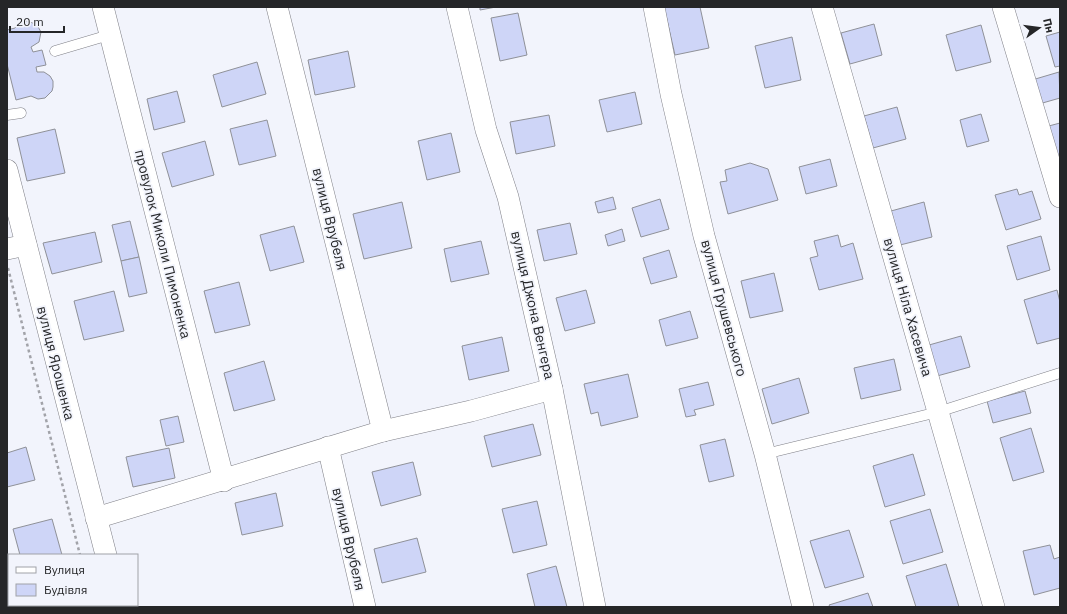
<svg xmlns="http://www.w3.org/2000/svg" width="1067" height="614" viewBox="0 0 1067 614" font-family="'IBM Plex Sans',sans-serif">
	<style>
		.building { fill: #ced5f7; stroke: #8f9198 }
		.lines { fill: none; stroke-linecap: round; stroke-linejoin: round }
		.service-casing { stroke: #808188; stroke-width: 11 }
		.minor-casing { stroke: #808188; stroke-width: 22 }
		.path { stroke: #a2a3a9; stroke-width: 2.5; stroke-dasharray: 3 3; stroke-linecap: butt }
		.service { stroke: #fff; stroke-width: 10 }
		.minor { stroke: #fff; stroke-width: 21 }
		.labels { text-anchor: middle; stroke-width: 3.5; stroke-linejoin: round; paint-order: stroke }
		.street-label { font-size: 14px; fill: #252628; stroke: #f2f4fc }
	</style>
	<rect width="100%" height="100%" fill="#f2f4fc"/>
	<g class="building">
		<polygon points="480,7 496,7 480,10"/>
		<polygon points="664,7 700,7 709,48 675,55"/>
		<polygon points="518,13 527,55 500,61 491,18"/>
		<polygon points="28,21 37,25 41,32 39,42 31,47 33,52 42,50 46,65 36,67 37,72 44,72 50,76 53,81 53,87 52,91 45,98 38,99 31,96 16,100 7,64 7,30 15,28 21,22"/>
		<polygon points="874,24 882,55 850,64 841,33"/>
		<polygon points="981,25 991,62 956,71 946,35"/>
		<polygon points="1060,32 1060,66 1055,67 1046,36"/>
		<polygon points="792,37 801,80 765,88 755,46"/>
		<polygon points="348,51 355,87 315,95 308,60"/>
		<polygon points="257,62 266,94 222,107 213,75"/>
		<polygon points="1059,72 1060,98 1039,104 1032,80"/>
		<polygon points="177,91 185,122 154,130 147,99"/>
		<polygon points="635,92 642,124 607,132 599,100"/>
		<polygon points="897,107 906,139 873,148 864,116"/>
		<polygon points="981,114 989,141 967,147 960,120"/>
		<polygon points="549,115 555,146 516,154 510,122"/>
		<polygon points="267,120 276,156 239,165 230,129"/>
		<polygon points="1060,123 1060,156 1053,157 1045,127"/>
		<polygon points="55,129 65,173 27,181 17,138"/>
		<polygon points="451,133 460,172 427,180 418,141"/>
		<polygon points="205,141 214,175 172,187 162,153"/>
		<polygon points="830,159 837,186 806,194 799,167"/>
		<polygon points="750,163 768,169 778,200 728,214 720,182 727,181 725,170"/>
		<polygon points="1017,189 1019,195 1032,191 1041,219 1006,230 995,195"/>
		<polygon points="613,197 616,209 598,213 595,202"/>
		<polygon points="660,199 669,229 641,237 632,208"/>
		<polygon points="402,202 412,248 364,259 353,214"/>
		<polygon points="924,202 932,237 900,245 891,211"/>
		<polygon points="130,221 139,257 121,261 112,225"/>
		<polygon points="570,223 577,254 544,261 537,230"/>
		<polygon points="294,226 304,262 270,271 260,235"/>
		<polygon points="622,229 625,241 608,246 605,235"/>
		<polygon points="95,232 102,262 52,274 43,243"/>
		<polygon points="838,235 841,247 853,243 863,279 819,290 810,258 818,256 814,241"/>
		<polygon points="1041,236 1050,270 1017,280 1007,246"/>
		<polygon points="481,241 489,274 451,282 444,249"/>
		<polygon points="669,250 677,277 651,284 643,258"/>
		<polygon points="139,257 147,293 129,297 121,261"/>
		<polygon points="774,273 783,311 750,318 741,281"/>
		<polygon points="239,282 250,325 215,333 204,291"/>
		<polygon points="586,290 595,323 565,331 556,298"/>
		<polygon points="1057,290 1060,302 1060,338 1037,344 1024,300"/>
		<polygon points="114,291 124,331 84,340 74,301"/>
		<polygon points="690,311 698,338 666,346 659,320"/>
		<polygon points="961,336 970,367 937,376 929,345"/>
		<polygon points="502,337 509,371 469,380 462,346"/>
		<polygon points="894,359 901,390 861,399 854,368"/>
		<polygon points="264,361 275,400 234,411 224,373"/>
		<polygon points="628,374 638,417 601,426 598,412 591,414 584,384"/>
		<polygon points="799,378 809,413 772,424 762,389"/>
		<polygon points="708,382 714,405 694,410 696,415 686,417 679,389"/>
		<polygon points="1025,391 1031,413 993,423 987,401"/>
		<polygon points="178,416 184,442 166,446 160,420"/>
		<polygon points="533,424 541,455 492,467 484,436"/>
		<polygon points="1031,428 1044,472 1013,481 1000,438"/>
		<polygon points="725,439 734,476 709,482 700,445"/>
		<polygon points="26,447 35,480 7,487 7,453"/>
		<polygon points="169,448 175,478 133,487 126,457"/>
		<polygon points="913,454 925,495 885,507 873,466"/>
		<polygon points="413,462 421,495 381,506 372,472"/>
		<polygon points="276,493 283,526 242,535 235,503"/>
		<polygon points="537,501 547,545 513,553 502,509"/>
		<polygon points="930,509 943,552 903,564 890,521"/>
		<polygon points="52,519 62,555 20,555 13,529"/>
		<polygon points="849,530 864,577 825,588 810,541"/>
		<polygon points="417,538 426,572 382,583 374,549"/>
		<polygon points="1050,545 1054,559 1060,557 1060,588 1034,595 1023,551"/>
		<polygon points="946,564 959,607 916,607 906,576"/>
		<polygon points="556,566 567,607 535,607 527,574"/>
		<polygon points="868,593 873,607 830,607 829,605"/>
		<polygon points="49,605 71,605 71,607 42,607"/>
	</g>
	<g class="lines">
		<defs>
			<g id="service">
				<polyline points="55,51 109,35"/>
				<polyline points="7,115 21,113"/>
				<polyline points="765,454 938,412 1060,373"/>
			</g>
			<g id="minor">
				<polyline points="103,7 224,481"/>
				<polyline points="277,7 383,431"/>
				<polyline points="457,7 486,130 508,197 552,389 595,607"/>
				<polyline points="654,7 671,94 704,236 765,454 803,607"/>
				<polyline points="822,7 994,607"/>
				<polyline points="1003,7 1060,197"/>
				<polyline points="7,170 106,555"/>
				<polyline points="7,249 26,245"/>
				<polyline points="328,447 365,607"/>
				<polyline points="96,518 383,431 471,411 552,389"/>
				<polyline points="119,605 119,607"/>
			</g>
		</defs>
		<use href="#service" class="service-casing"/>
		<use href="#minor" class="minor-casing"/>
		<g class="path">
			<polyline points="8,268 80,555"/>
			<polyline points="93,605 94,607"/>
		</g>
		<use href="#service" class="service"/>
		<use href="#minor" class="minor"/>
	</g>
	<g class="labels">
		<g class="street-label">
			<text transform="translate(330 219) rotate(76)" y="5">вулиця Врубеля</text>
			<text transform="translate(163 244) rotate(76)" y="5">провулок Миколи Пимоненка</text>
			<text transform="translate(533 305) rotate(77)" y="5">вулиця Джона Венгера</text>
			<text transform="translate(908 307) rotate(74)" y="5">вулиця Ніла Хасевича</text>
			<text transform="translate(724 308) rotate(75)" y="5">вулиця Грушевського</text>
			<text transform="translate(56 363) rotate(76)" y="5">вулиця Ярошенка</text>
			<text transform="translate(349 539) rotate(77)" y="5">вулиця Врубеля</text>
		</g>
	</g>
	<rect width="1067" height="614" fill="none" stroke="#252628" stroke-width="16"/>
	<rect x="8" y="554" width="130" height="52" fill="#f2f4fc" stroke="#a0a2a7"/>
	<rect x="16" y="567" width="20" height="6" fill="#ffffff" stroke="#a0a2a7"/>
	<text x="44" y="574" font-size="12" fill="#252628">Вулиця</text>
	<rect x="16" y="584" width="20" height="12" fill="#ced5f7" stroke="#a0a2a7"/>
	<text x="44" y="594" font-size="12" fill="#252628">Будівля</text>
	<g transform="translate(1039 28) rotate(76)" stroke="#f2f4fc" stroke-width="3" paint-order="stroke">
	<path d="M0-3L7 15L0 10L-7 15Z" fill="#252628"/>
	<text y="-6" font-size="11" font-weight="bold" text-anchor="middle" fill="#252628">Пн</text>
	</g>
	<path d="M10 26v6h54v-6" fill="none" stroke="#252628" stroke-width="2"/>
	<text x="16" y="26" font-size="12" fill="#252628" stroke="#f2f4fc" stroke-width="3" paint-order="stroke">20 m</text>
</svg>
